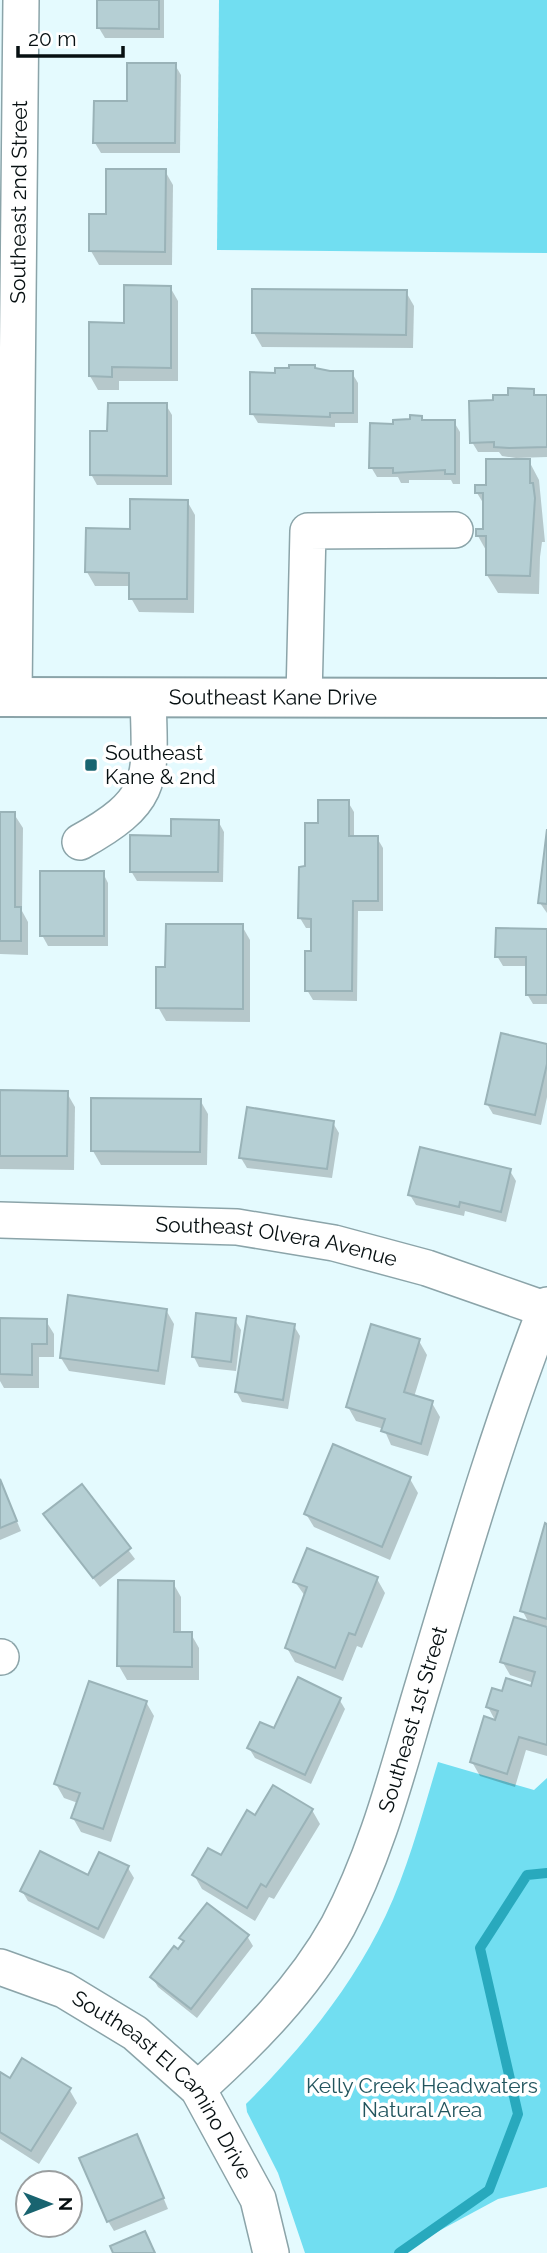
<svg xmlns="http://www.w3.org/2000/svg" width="547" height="2253" viewBox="0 0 547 2253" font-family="Raleway,sans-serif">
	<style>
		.green { fill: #71def1 }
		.shadow { fill: #0003 }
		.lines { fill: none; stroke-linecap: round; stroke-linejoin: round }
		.stream { stroke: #28a9bd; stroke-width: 10 }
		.building { fill: #b5cfd4; stroke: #9ab3b8; stroke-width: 2 }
		.minor-casing { stroke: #8ba4a9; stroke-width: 38 }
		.major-casing { stroke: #8ba4a9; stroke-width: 42 }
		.minor { stroke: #fff; stroke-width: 35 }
		.major { stroke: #fff; stroke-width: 38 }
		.poi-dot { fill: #196470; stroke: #fff; stroke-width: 2.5 }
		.labels { text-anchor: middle; stroke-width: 7; stroke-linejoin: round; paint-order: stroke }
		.street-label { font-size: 21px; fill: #060f11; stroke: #fff }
		.poi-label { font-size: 21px; fill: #060f11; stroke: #fff; text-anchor: start }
		.park-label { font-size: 21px; fill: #22555e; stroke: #fff }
	</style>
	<rect width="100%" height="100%" fill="#e4fafe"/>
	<g class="green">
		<polygon points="219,0 547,0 547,253 217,250"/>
		<path d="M438,1762L534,1790L547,1778V2187L498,2199L398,2253H305L278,2173L247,2112L246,2104C302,2048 352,1987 386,1915C409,1866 422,1814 438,1762Z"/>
	</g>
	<g class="shadow">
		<polygon points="99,0 164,0 164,38 105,38 99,28"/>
		<polygon points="175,65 181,75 180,153 101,153 95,143 129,102"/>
		<polygon points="165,171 173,185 172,265 99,265 91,251"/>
		<polygon points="170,287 178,301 178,381 119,381 119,390 98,390 90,376 126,325"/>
		<polygon points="406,292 414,306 413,348 262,347 254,333"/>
		<polygon points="316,370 352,373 358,383 358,423 335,423 335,427 258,423 252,413"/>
		<polygon points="533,391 537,397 547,398 547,457 516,458 502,456 499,452 478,452 472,442 495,402"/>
		<polygon points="166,405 172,415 172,485 97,485 91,474 109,433"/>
		<polygon points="421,418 424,422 454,422 460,432 460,484 453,484 451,480 409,480 409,483 401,483 398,477 377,477 371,467 395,426"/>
		<polygon points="529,461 539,480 545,542 542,542 540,557 539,594 498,593 487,575 487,552 478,536 484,530 485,506 477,493"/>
		<polygon points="187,501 195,515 194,613 139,612 131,598 131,586 95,586 87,572 131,530"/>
		<polygon points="348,802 354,812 354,838 377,838 383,848 383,911 358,911 357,1001 313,1000 307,990 312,928 306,928 300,918 307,868 320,825"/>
		<polygon points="0,814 14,814 23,828 22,911 28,922 28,955 0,954"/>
		<polygon points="218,821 224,832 223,882 137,881 131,871 173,837"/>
		<polygon points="547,843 547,913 540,903"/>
		<polygon points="103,873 108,883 108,946 48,946 42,935"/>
		<polygon points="242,926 250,940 250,1022 166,1021 158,1007 167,969"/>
		<polygon points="547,930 547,1004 533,1004 527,994 528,966 503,966 497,956"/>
		<polygon points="547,1046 547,1097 541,1125 493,1114 487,1104"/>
		<polygon points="0,1092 67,1093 75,1107 74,1170 0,1169"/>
		<polygon points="200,1100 208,1114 207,1165 101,1165 93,1151"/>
		<polygon points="333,1123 339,1133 332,1178 247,1168 241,1158"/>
		<polygon points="510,1171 516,1181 506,1222 465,1211 464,1216 416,1205 410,1195"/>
		<polygon points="166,1310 174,1324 165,1385 69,1371 61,1358"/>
		<polygon points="0,1320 46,1321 54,1334 54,1357 39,1357 39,1388 4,1388 0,1381"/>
		<polygon points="235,1320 241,1330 236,1371 199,1367 194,1357"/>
		<polygon points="294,1326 300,1336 288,1409 242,1402 236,1391"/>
		<polygon points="419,1341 427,1355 414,1397 432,1403 440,1417 428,1456 391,1445 384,1429 356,1421 348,1407"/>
		<polygon points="410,1479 418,1493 390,1560 314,1527 306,1514"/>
		<polygon points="0,1481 21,1531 0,1540"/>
		<polygon points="81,1487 135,1559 100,1587 51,1524"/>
		<polygon points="547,1526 547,1756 526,1750 515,1787 480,1776 472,1762 496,1722 488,1707 503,1693 532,1689 534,1683 510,1675 502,1661 529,1623 522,1610"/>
		<polygon points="377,1579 385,1593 362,1648 357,1646 343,1681 295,1662 287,1648 305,1596 295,1582"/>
		<polygon points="173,1583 181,1597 181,1634 191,1634 199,1648 199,1680 127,1680 119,1666"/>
		<polygon points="339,1699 345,1709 311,1784 255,1758 249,1748 275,1731"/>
		<polygon points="146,1702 154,1716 111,1842 81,1832 73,1818 78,1803 64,1798 56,1784"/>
		<polygon points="312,1810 320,1824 274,1899 269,1897 255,1921 202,1889 194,1875 221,1858 256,1817"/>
		<polygon points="128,1868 134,1878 104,1939 28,1901 22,1891"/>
		<polygon points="247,1936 253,1946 197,2018 158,1987 152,1977 184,1944 181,1938"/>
		<polygon points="0,2074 10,2080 69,2089 77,2103 39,2164 0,2139"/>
		<polygon points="142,2146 168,2209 114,2231 108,2221"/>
	</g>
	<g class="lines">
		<polyline class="stream" points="399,2253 489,2190 518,2114 480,1948 527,1875 547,1873"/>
	</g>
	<g class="building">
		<polygon points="97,0 159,0 159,29 97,28"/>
		<polygon points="127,63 176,63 175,143 93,143 94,101 127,101"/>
		<polygon points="106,169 166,169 165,252 89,251 89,214 106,214"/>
		<polygon points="124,285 171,286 171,368 112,367 112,377 89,376 89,322 124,323"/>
		<polygon points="252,289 407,290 406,335 252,333"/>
		<polygon points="289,365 315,365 315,368 330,371 353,371 353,413 330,413 330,417 250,414 250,372 275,373 275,368 289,368"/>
		<polygon points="508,388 534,389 534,395 547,395 547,447 509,448 494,447 494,442 470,443 469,401 493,400 493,395 508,395"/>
		<polygon points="108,403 167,403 167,476 90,475 90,431 107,431"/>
		<polygon points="410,415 422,416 422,420 455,420 455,474 445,474 445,470 393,473 393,468 369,468 370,423 393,424 393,420 410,419"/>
		<polygon points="486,459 530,459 530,483 533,483 535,498 530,576 486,575 486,536 476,536 476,529 483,529 483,493 475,493 475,485 486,485"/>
		<polygon points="130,499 188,500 187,599 129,599 129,573 85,572 86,528 130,529"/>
		<polygon points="318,800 349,800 349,836 378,836 378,901 353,901 352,991 305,991 305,951 311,951 311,919 298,918 299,867 305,866 305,823 318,823"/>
		<polygon points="0,812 15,812 15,907 21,907 21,941 0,941"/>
		<polygon points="171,819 219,820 218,872 130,872 130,835 171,836"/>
		<polygon points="547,829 547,904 538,903"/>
		<rect x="40" y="871" width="64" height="65"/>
		<polygon points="166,924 243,924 243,1009 156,1008 156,967 165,967"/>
		<polygon points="496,928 547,929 547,995 526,995 526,957 495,957"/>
		<polygon points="501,1033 547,1044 547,1064 535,1115 485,1104"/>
		<polygon points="0,1090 68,1091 67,1156 0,1156"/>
		<polygon points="91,1098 201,1099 200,1152 91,1151"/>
		<polygon points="247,1107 334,1121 327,1169 239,1158"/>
		<polygon points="420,1147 511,1169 501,1212 460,1202 459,1207 408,1195"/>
		<polygon points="68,1295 167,1309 158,1371 60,1358"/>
		<polygon points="196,1313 236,1318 231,1362 192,1357"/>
		<polygon points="247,1316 295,1324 283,1400 235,1392"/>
		<polygon points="0,1318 47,1319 47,1344 32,1344 32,1375 0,1374"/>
		<polygon points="371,1324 420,1339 404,1392 433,1401 421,1444 381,1431 385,1419 346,1407"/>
		<polygon points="333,1444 411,1477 382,1547 304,1514"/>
		<polygon points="0,1479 17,1521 0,1528"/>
		<polygon points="82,1484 131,1548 93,1578 43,1514"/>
		<polygon points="545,1523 547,1524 547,1619 520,1611"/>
		<polygon points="307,1548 378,1577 355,1635 349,1633 335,1668 285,1648 307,1587 293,1582"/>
		<polygon points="118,1580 174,1581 174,1632 192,1632 192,1667 117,1666"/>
		<polygon points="514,1617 547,1627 547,1745 519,1737 507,1774 470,1762 484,1716 495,1720 498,1711 486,1707 492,1688 502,1691 506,1678 531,1686 535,1672 500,1662"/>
		<polygon points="298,1677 341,1698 305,1775 247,1748 260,1722 274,1728"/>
		<polygon points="89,1681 147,1701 103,1829 71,1818 80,1793 54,1784"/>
		<polygon points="273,1785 313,1809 266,1887 261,1884 247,1908 192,1875 208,1848 221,1855 247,1810 255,1815"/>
		<polygon points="40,1851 88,1875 99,1852 129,1866 98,1929 20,1891"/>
		<polygon points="207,1903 249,1935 191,2009 150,1977 174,1946 178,1949 184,1941 179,1938"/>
		<polygon points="22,2058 71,2088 31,2151 0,2132 0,2072 10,2078"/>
		<polygon points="137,2134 164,2198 107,2222 79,2158"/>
		<polygon points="145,2231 155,2253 113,2253 110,2246"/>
	</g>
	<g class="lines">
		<defs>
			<g id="minor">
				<path id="s1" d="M14,697L21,0"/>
				<polyline points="304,697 308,531 455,530"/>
				<path d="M80,842C158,799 150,778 148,697"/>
				<path id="s2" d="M0,1220L237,1227L334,1243L427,1268L547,1310"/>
				<polyline points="0,1657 1,1657"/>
				<path id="s3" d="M0,1967L64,1990L135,2033L198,2089L258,2199L271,2253"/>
				<path id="s4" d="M198,2089C251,2041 303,1989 338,1926C379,1849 399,1764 424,1682C462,1555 499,1428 547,1305"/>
			</g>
			<g id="major">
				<path id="s5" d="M0,697L547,698"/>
			</g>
		</defs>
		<use href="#minor" class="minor-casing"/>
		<use href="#major" class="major-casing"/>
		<use href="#minor" class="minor"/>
		<use href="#major" class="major"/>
	</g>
	<rect class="poi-dot" x="84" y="758" width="14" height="14" rx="3.5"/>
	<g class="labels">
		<g class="street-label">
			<text dy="7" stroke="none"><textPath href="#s1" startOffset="495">Southeast 2nd Street</textPath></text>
			<text dy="7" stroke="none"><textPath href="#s5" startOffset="273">Southeast Kane Drive</textPath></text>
			<text dy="7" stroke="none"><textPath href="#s2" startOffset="278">Southeast Olvera Avenue</textPath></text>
			<text dy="7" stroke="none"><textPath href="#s4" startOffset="436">Southeast 1st Street</textPath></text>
			<text dy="7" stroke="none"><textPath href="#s3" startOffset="208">Southeast El Camino Drive</textPath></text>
		</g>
		<g class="poi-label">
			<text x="105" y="760">Southeast<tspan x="105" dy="24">Kane &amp; 2nd</tspan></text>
		</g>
		<g class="park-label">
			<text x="422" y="2093">Kelly Creek Headwaters<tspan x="422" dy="24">Natural Area</tspan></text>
		</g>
	</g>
	<g transform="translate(49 2204) rotate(90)"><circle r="33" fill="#ffffff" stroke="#9b9fa0" stroke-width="2"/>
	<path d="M0-5L12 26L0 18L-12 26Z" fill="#196470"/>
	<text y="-10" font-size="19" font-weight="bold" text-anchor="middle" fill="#060f11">N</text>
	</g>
	<path d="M18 46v10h105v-10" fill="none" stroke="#060f11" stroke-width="3.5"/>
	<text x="28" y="46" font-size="21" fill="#060f11" stroke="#ffffff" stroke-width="5" paint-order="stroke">20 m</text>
</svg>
